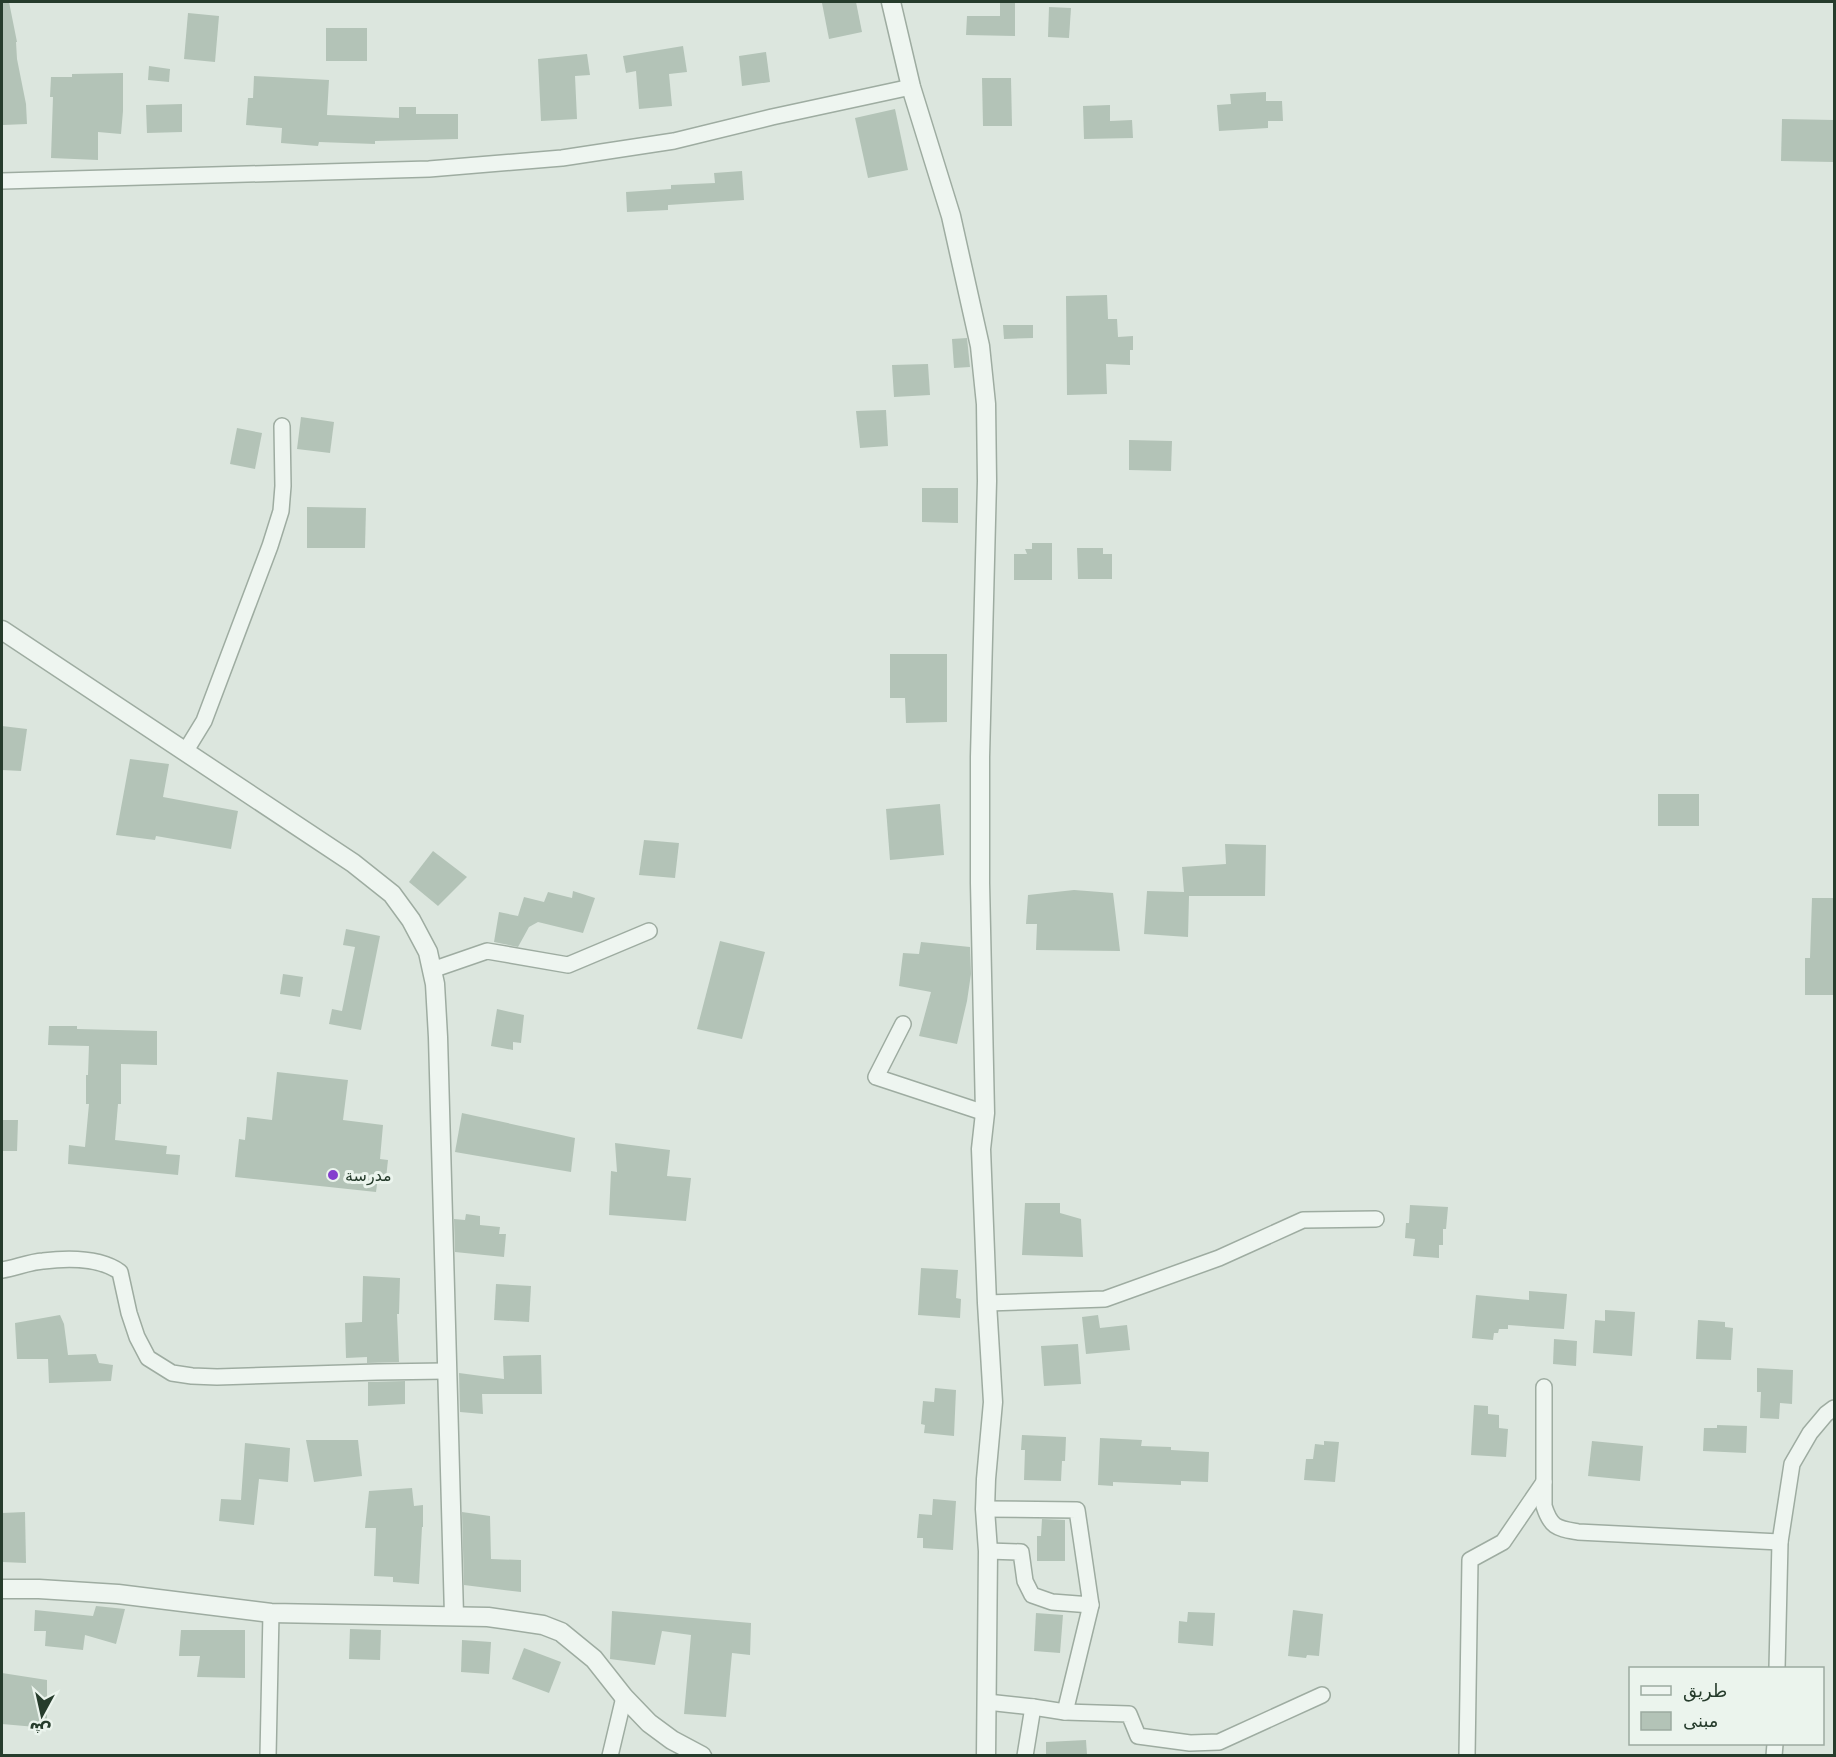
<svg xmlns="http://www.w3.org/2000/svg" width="1836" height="1757" viewBox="0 0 1836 1757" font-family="'DejaVu Sans','Noto Naskh Arabic',sans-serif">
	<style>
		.building { fill: #b3c3b7 }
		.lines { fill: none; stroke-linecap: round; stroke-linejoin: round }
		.minor-casing { stroke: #9eaca1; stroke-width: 18 }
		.tertiary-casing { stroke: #9eaca1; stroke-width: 21 }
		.minor { stroke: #eef5f0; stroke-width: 15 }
		.tertiary { stroke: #eef5f0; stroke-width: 18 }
		.poi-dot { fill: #843ece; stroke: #ebf4ed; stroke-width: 2 }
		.labels { text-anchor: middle; stroke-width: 6; stroke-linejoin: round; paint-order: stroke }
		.poi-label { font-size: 16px; fill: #263c2c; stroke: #ebf4ed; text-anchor: start }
	</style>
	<rect width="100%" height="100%" fill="#dce6de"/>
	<g class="building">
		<polygon points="2,2 9,2 17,42 16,42 17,59 26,104 27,124 3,125 2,97"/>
		<polygon points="830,2 856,2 862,32 829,39 822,3"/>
		<polygon points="1000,2 1015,2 1015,36 966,35 967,16 1000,16"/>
		<polygon points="1049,7 1071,8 1069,38 1048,37"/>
		<polygon points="188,13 219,16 215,62 184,59"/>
		<rect x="326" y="28" width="41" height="33"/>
		<polygon points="683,46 687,72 669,74 672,106 639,109 636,71 626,73 623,56"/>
		<polygon points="766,52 770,82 742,86 739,56"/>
		<polygon points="587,54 590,75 575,76 577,119 541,121 538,59"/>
		<polygon points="149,66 170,69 169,82 148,80"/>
		<polygon points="123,73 123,111 121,134 98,132 98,160 51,158 53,97 50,97 51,77 72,77 72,74"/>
		<polygon points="254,76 329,80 327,115 399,118 399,107 416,107 416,114 458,114 458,139 375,141 375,144 319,142 318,146 281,143 282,128 246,125 248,98 253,98"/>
		<polygon points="982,78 1011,78 1012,126 983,126"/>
		<polygon points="1266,92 1266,101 1282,101 1283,121 1268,121 1268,128 1219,131 1217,105 1231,104 1230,94"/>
		<polygon points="182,104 182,132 147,133 146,105"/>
		<polygon points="1110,105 1110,121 1132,120 1133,138 1084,139 1083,106"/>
		<polygon points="895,109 908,170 868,178 855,118"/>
		<polygon points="1782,119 1834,120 1834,162 1781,161"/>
		<polygon points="742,171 744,200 668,205 668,210 627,212 626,192 671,189 671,185 715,183 714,173"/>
		<polygon points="1107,295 1108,319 1117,319 1118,337 1133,336 1133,350 1130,350 1130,365 1106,364 1107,394 1067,395 1066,296"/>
		<polygon points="1003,325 1033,325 1033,338 1004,339"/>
		<polygon points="967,338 970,367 954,368 952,339"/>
		<polygon points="928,364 930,395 894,397 892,365"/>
		<polygon points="886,410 888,446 860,448 856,411"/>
		<polygon points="301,417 334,422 330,453 297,449"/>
		<polygon points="237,428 262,433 255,469 230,464"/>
		<polygon points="1129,440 1172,441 1171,471 1129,470"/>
		<polygon points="922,488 958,488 958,523 922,522"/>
		<polygon points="307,507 366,508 365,548 307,548"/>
		<polygon points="1032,543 1052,543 1052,580 1014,580 1014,554 1027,554 1025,549 1032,549"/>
		<polygon points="1077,548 1103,548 1103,554 1112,554 1112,579 1078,579"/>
		<polygon points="890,654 947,654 947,722 906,723 905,698 890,698"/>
		<polygon points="2,726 27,729 21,771 2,770"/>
		<polygon points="130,759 169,764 163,797 238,811 231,849 156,836 155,840 116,835"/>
		<rect x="1658" y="794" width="41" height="32"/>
		<polygon points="940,804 944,855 890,860 886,809"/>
		<polygon points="644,840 679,843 675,878 639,875"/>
		<polygon points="1225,844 1266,845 1265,896 1189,896 1188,937 1144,934 1147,891 1184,892 1182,867 1226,864"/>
		<polygon points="433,851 467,877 438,906 409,882"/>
		<polygon points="1074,890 1113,893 1120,951 1036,950 1037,924 1026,924 1028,895"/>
		<polygon points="573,891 595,898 583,933 538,922 529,927 518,947 494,942 499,912 518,916 524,897 544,902 548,892 572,898"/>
		<polygon points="1812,898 1834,898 1834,995 1805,995 1805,958 1810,958"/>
		<polygon points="346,929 380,936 361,1030 329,1024 332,1009 342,1011 355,947 343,945"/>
		<polygon points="720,941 765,952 742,1039 697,1029"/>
		<polygon points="921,942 970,947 971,974 967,1001 957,1044 919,1036 931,992 899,986 903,953 919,954"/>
		<polygon points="283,974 303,977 300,997 280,994"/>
		<polygon points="497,1009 524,1015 521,1043 513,1042 513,1050 491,1046"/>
		<polygon points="49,1026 77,1026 77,1029 157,1031 157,1065 121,1064 121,1104 118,1104 115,1140 167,1146 166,1154 180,1155 178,1175 68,1164 69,1145 85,1147 89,1104 86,1104 86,1075 88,1075 89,1046 48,1045"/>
		<polygon points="277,1072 348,1080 343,1120 383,1125 380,1159 388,1160 386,1178 378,1177 376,1192 235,1177 239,1139 245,1140 247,1117 272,1120"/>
		<polygon points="462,1113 575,1138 571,1172 455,1152"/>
		<polygon points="2,1120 18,1120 17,1151 2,1151"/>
		<polygon points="615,1143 670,1150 667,1176 691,1178 686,1221 609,1215 611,1171 617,1172"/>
		<polygon points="1025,1203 1060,1203 1060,1213 1081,1219 1083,1257 1022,1255"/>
		<polygon points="1410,1205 1448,1207 1446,1229 1443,1229 1443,1245 1439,1245 1439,1258 1413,1256 1415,1239 1405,1238 1406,1223 1409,1223"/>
		<polygon points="466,1214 480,1216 480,1225 500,1227 499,1234 506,1234 504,1257 455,1252 454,1219 465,1220"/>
		<polygon points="921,1268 958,1270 956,1298 961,1299 960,1318 918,1315"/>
		<polygon points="363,1276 400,1278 399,1314 397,1314 399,1362 367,1363 367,1357 346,1358 345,1323 362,1322"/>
		<polygon points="496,1284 531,1286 529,1322 494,1320"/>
		<polygon points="1529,1291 1567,1294 1564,1329 1508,1325 1508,1329 1499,1329 1498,1333 1494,1333 1493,1340 1472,1338 1476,1295 1529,1300"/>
		<polygon points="1605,1310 1635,1312 1632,1356 1593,1353 1595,1320 1605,1321"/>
		<polygon points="60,1315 64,1324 68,1355 96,1354 99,1363 113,1365 111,1381 49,1383 48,1359 17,1359 15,1323"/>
		<polygon points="1098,1315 1100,1328 1127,1325 1130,1350 1086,1354 1082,1317"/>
		<polygon points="1698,1320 1725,1322 1725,1327 1733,1328 1731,1360 1696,1359"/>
		<polygon points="1554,1339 1577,1341 1576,1366 1553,1364"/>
		<polygon points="1078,1344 1081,1384 1044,1386 1041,1346"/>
		<polygon points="541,1355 542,1394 482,1394 483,1414 460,1412 459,1373 504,1379 503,1356"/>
		<polygon points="1757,1368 1793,1370 1792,1404 1780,1403 1779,1419 1760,1418 1761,1392 1757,1392"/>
		<polygon points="405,1381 405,1404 368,1406 368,1382"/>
		<polygon points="935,1388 956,1390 954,1436 924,1433 925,1425 921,1424 923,1401 934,1402"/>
		<polygon points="1474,1405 1488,1406 1488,1414 1499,1415 1499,1428 1508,1429 1506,1457 1471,1455"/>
		<polygon points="1717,1425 1747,1426 1746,1453 1703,1451 1704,1428 1717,1428"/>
		<polygon points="1022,1435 1066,1437 1065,1461 1062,1461 1061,1481 1024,1480 1025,1450 1021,1450"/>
		<polygon points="1100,1438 1142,1440 1141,1446 1171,1447 1171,1450 1209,1452 1208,1482 1181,1481 1181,1485 1113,1482 1113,1486 1098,1485"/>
		<polygon points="306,1440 358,1440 362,1476 314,1482"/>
		<polygon points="1324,1441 1339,1442 1335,1482 1304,1480 1306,1459 1313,1459 1315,1444 1324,1445"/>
		<polygon points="1592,1441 1643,1446 1640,1481 1588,1476"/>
		<polygon points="245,1443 290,1448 288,1482 259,1479 254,1525 219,1521 221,1499 241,1500"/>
		<polygon points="412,1488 414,1506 423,1505 423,1527 422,1527 419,1584 393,1582 393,1577 374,1576 376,1528 365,1528 369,1491"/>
		<polygon points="933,1499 956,1501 953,1550 923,1548 923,1538 917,1538 919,1514 932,1515"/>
		<polygon points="25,1512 26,1563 2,1562 2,1513"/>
		<polygon points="462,1512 490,1516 491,1559 521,1560 521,1592 464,1585"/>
		<polygon points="1042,1519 1065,1520 1065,1561 1037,1561 1037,1536 1041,1536"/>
		<polygon points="96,1606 125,1609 116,1644 85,1635 83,1650 45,1646 46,1631 34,1631 35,1610 93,1616"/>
		<polygon points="1293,1610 1323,1614 1319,1656 1307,1655 1306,1658 1288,1656"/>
		<polygon points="612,1611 751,1623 750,1655 732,1653 726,1717 684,1714 691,1635 662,1631 655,1665 610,1659"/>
		<polygon points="1188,1612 1215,1613 1213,1646 1178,1643 1179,1621 1187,1622"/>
		<polygon points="1036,1613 1063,1615 1060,1653 1034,1651"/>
		<polygon points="350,1629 381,1630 380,1660 349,1659"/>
		<polygon points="181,1630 245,1630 245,1678 197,1677 200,1656 179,1656"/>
		<polygon points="462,1640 491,1642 489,1674 461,1672"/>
		<polygon points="524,1648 561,1662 549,1693 512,1679"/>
		<polygon points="2,1673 47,1680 47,1728 2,1724"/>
		<polygon points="1086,1740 1087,1755 1046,1755 1046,1742"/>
	</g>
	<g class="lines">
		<defs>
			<g id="minor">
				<polyline points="2,181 429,169 562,158 674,141 772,117 911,87"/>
				<polyline points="185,752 204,721 270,546 281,511 283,486 282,426"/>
				<polyline points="432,970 487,951 568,965 649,931"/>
				<polyline points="903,1024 876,1077 985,1113"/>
				<path d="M2,1270C15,1268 29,1262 43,1261C68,1258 99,1257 120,1272L129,1313L137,1337L148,1358L172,1373L192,1376L217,1377L377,1372L446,1371"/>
				<polyline points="987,1303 1105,1299 1219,1258 1303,1220 1376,1219"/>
				<path d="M1544,1387V1506C1551,1528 1557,1528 1578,1532L1780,1542"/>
				<polyline points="985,1509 1077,1510 1091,1605 1052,1602 1032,1595 1025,1581 1021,1552 988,1551"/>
				<polyline points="1777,1668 1780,1542 1792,1464 1810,1433 1826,1414 1834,1408"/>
				<polyline points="987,1702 1033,1707 1065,1712 1091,1605"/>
				<polyline points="1065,1712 1129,1714 1138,1736 1190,1743 1219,1742 1322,1695"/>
				<polyline points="268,1756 271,1613"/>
				<polyline points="610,1756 624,1697"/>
				<polyline points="1025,1756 1033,1707"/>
				<polyline points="1467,1756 1470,1560 1503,1542 1544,1482"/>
				<polyline points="1774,1756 1775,1744"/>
			</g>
			<g id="tertiary">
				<polyline points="891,2 911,87 951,216 980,346 986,404 987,481 980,757 980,883 985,1113 981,1149 987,1303 993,1402 986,1479 985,1509 988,1551 986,1756"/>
				<polyline points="2,630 353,863 392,894 411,920 428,952 435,984 438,1037 454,1615"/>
				<polyline points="2,1589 39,1589 118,1594 271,1613 488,1617 543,1625 561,1632 594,1659 624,1697 649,1723 672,1740 702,1756"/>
			</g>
		</defs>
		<use href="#minor" class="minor-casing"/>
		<use href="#tertiary" class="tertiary-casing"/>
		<use href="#minor" class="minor"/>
		<use href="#tertiary" class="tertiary"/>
	</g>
	<circle class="poi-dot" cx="333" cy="1175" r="6"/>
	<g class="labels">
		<g class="poi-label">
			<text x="345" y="1181">مدرسة</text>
		</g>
	</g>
	<rect width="1836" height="1757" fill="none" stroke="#263c2c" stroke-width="6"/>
	<rect x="1629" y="1667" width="195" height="78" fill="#ebf4ed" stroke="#9caaa0" stroke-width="1.5"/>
	<rect x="1641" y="1686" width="30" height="9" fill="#eef5f0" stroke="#9caaa0" stroke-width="1.5"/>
	<text x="1683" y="1697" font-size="18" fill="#263c2c">طريق</text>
	<rect x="1641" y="1712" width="30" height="18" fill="#b3c3b7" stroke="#9caaa0" stroke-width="1.5"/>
	<text x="1683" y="1727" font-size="18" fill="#263c2c">مبنى</text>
	<g transform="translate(42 1715) rotate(188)" stroke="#ebf4ed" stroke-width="4.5" paint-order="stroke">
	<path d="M0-4.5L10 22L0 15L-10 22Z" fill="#263c2c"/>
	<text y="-9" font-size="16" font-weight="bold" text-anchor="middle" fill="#263c2c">ش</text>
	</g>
</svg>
